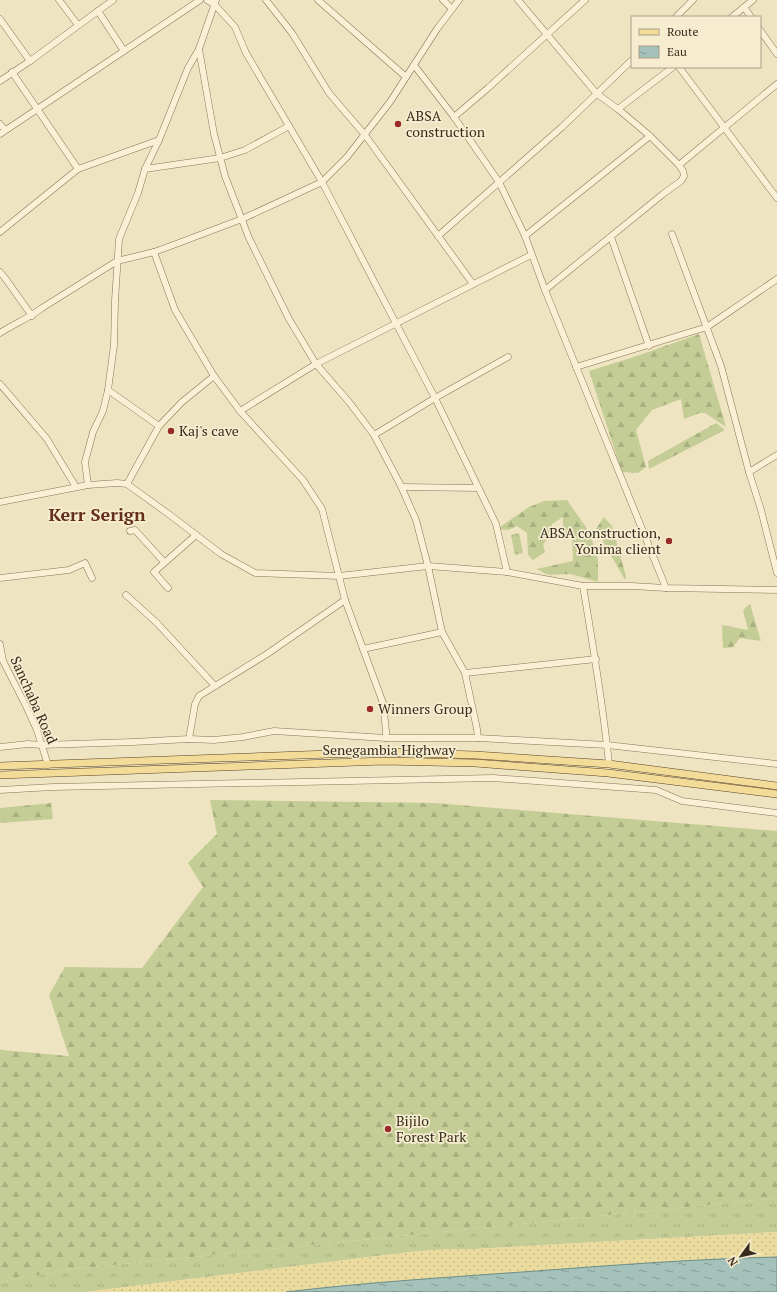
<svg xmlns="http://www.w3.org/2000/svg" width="777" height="1292" viewBox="0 0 777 1292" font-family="'PT Serif',serif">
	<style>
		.grass { fill: url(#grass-tufts) }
		.forest { fill: url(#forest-firs) }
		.sand { fill: url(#sand-dots) }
		.park { fill: url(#park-crowns) }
		.water { fill: url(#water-ripples); stroke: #6b8f88 }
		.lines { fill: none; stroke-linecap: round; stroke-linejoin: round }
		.minor-casing { stroke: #897558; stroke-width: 7 }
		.major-casing { stroke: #56422d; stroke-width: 8 }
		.minor { stroke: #f9f0d5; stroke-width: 6 }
		.major { stroke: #f3db98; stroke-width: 7 }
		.poi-dot { fill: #992c27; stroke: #f6edd1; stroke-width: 1.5 }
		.labels { text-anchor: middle; stroke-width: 3.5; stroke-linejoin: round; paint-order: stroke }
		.poi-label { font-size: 14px; fill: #382c1d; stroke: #f6edd1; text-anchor: start }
		.street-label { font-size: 14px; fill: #382c1d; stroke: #f6edd1 }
		.district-label { font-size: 18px; font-weight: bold; fill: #662f1b; stroke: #f6edd1 }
	</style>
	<defs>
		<pattern id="grass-tufts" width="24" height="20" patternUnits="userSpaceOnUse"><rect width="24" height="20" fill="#c4cd95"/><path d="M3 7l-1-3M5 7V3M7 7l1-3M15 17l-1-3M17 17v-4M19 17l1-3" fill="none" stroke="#a9b080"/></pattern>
		<pattern id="forest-firs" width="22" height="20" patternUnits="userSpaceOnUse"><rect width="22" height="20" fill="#c4cd95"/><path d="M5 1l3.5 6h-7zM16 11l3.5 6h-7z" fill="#a9b080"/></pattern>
		<pattern id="sand-dots" width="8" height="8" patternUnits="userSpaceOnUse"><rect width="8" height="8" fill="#ecdb9e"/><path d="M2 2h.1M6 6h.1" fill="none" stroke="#cbbc88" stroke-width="1.8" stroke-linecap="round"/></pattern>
		<pattern id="park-crowns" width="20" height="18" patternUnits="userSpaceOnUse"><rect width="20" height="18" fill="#c4cd95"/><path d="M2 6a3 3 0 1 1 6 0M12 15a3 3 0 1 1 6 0" fill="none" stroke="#a9b080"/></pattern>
		<pattern id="water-ripples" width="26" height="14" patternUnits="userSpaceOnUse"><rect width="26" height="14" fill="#a4c1ba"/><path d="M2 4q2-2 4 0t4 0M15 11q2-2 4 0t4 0" fill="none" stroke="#879d97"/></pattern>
	</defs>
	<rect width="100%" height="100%" fill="#efe4c1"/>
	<polygon class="grass" points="777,1198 777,1232 474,1249 446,1249 410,1252 85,1292 0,1292 0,1282 64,1270"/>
	<g class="forest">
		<polygon points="699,334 726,427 705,413 700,413 684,419 681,399 652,410 636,430 646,467 638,473 622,472 589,371 637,356"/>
		<polygon points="716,423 725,430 649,469 648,461"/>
		<polygon points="567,500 590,533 598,560 598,582 570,574 549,575 536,569 573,561 572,538 566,539 563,527 563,517 552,524 552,535 543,544 545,552 533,560 528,555 527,533 517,526 508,530 497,529 529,507 544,501"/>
		<polygon points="604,517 612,526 626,576 625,580 596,529"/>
		<polygon points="750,604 761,641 740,638 733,647 723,648 722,625 748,630 743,610"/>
		<polygon points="210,800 435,803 777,831 777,1198 64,1270 0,1282 0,1049 2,1050 69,1056 49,995 65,967 142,968 203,887 188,863 217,834"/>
		<polygon points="51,803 53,819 0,823 0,808"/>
	</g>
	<polygon class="sand" points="777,1232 777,1257 709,1259 494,1274 323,1288 286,1292 85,1292 410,1252 446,1249 474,1249"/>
	<polygon class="park" points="519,533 523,553 515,555 511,535"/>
	<path class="water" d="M777,1257V1292H286C369,1282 453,1277 536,1271C616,1265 696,1259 777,1257Z"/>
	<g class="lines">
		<defs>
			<g id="minor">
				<polyline points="59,0 78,25"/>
				<polyline points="207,0 215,5 235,27 246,53 322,182 435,398 496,524 507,572"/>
				<polyline points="266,0 292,33 329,93 365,135 473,284"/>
				<polyline points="318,0 406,77"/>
				<polyline points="443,0 451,8"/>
				<polyline points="518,0 597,94 618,109 650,136 679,165 683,171 684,176 681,181 663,194 545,290"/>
				<polyline points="744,7 751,17"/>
				<polyline points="98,11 124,51"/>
				<polyline points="676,17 693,0"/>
				<polyline points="732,17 753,0"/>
				<polyline points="0,19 30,61"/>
				<polyline points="760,30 777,54"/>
				<polyline points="199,49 214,134 225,176 249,238 289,319 316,364 349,402 374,435 400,484 416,520 428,566 442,632 465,673 477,729 478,738"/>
				<polyline points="414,65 454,117 499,182 525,236 545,290 666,588"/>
				<polyline points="679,67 777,198"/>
				<polyline points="12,72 78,169"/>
				<polyline points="0,81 30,61 113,0"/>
				<polyline points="618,109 673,67"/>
				<polyline points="454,117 488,88 585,0"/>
				<polyline points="0,124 5,130"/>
				<polyline points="0,134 200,0"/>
				<polyline points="679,165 777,84"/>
				<polyline points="145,169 220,158 245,150 289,126"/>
				<polyline points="0,232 78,169 159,140"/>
				<polyline points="672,234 721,366 749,472 761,510 777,573"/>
				<polyline points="438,236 562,127 632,60"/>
				<polyline points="525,236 650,136"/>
				<polyline points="611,237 649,346"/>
				<polyline points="154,252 175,310 214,376 240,411 303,480 322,509 345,600 383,703 386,731 386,738"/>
				<polyline points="0,272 5,278 32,316"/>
				<path d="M0,333C14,324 29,318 42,308L117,261L154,252L176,244L242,219L322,182L347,157L390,102L437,29L459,0"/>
				<polyline points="576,367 707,327 777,279"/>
				<polyline points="0,384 47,439 76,487"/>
				<polyline points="108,390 159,426"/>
				<polyline points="240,411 316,364 531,255"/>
				<polyline points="374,435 435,398 508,357"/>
				<polyline points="749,472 777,455"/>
				<polyline points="127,484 159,426 182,402 214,376"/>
				<polyline points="88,485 85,462 93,432 103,411 108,390 114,345 115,301 119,239 138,193 145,169 159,140 188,68 199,49 216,0"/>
				<polyline points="402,487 478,488"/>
				<polyline points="0,502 88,485 117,483 127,484 170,515 221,554 255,573 339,576 428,566 507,572 583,586 632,586 666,588 777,590"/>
				<polyline points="130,531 135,530 164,562"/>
				<polyline points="0,578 69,570 85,563 92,578"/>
				<path d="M583,586C593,645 603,704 609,764"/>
				<polyline points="168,588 154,572 196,535"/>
				<polyline points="126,595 157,623 215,686"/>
				<polyline points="0,644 3,661 26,706 37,730 48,765"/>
				<polyline points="363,649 442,632"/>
				<polyline points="465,673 596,659"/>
				<polyline points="189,739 195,704 199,696 267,654 345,600"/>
				<polyline points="0,747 28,744 42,745 133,742 189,739 214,740 243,737 274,731 386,738 478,738 607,745 777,764"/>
				<polyline points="0,790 53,787 493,778 656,790 682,801 777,813"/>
			</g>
			<g id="major">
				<polyline points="0,766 384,752 475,755 609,764 777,786"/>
				<polyline points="0,775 384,761 475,763 608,773 777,794"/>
			</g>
		</defs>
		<use href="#minor" class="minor-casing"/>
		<use href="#major" class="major-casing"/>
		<use href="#minor" class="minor"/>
		<use href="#major" class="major"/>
	</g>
	<g class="poi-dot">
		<circle cx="398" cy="124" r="4"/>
		<circle cx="171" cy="431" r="4"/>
		<circle cx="669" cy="541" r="4"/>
		<circle cx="370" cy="709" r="4"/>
		<circle cx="388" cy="1129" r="4"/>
	</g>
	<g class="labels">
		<g class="poi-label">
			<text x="406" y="121">ABSA<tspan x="406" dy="16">construction</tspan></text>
			<text x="179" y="436">Kaj's cave</text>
			<text x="661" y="538" text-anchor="end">ABSA construction,<tspan x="661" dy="16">Yonima client</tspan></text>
			<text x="378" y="714">Winners Group</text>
			<text x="396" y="1126">Bijilo<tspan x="396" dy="16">Forest Park</tspan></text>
		</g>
		<g class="street-label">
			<text transform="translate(34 700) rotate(66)" y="5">Sanchaba Road</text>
			<text x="389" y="755">Senegambia Highway</text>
		</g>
		<g class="district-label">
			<text x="97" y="521">Kerr Serign</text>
		</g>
	</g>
	<rect x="631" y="16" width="130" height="52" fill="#f6edd1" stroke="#aaa089"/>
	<rect x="639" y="29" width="20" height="6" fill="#f3db98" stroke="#aaa089"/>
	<text x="667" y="36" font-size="12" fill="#382c1d">Route</text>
	<rect x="639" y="46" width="20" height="12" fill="url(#water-ripples)" stroke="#aaa089"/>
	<text x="667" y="56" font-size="12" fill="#382c1d">Eau</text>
	<g transform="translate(741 1256) rotate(237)" stroke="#f6edd1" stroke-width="3" paint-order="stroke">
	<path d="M0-3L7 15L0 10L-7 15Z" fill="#382c1d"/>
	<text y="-6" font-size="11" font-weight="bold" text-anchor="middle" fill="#382c1d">N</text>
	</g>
</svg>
